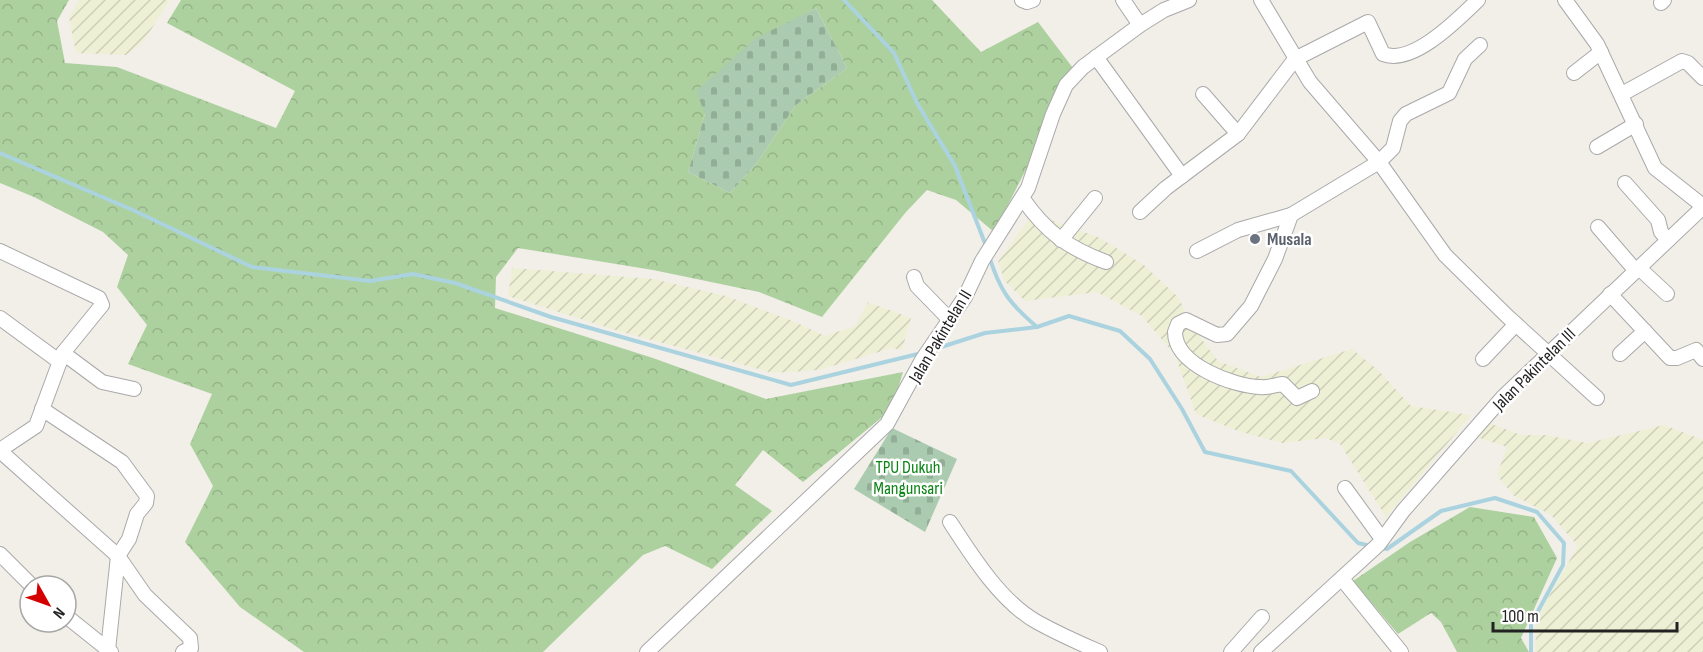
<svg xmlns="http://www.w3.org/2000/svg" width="1703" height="652" viewBox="0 0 1703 652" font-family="'Sofia Sans Condensed',sans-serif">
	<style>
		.farmland { fill: url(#farmland-furrows) }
		.forest { fill: url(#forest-crowns); fill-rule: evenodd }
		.cemetery { fill: url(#cemetery-stones) }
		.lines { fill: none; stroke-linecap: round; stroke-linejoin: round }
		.stream { stroke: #aad3df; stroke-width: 4 }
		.minor-casing { stroke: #a9a9a9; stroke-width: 16 }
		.minor { stroke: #fff; stroke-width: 14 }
		.worship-dot { fill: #6b7280; stroke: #fff; stroke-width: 2 }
		.labels { text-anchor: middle; stroke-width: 5; stroke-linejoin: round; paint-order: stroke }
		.worship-label { font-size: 18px; font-weight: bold; fill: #5b616d; stroke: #fff; text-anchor: start }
		.street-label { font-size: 18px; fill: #222; stroke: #fff }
		.park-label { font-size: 18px; fill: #0c8416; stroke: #fff }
	</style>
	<defs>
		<pattern id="farmland-furrows" width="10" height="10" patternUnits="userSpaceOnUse" patternTransform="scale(1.5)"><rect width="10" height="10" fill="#eef0d5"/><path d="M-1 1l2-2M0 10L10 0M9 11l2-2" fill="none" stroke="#ccceb7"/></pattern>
		<pattern id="forest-crowns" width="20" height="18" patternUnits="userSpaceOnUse" patternTransform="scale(1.5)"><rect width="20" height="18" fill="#add19e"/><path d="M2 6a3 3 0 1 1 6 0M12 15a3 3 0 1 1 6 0" fill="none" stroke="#95b388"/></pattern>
		<pattern id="cemetery-stones" width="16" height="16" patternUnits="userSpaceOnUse" patternTransform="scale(1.5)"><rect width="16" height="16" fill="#aacbaf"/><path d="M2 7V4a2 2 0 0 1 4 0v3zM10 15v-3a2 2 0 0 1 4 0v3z" fill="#92ae96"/></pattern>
	</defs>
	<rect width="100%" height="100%" fill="#f2efe9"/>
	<g class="farmland">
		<polygon points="79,0 170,0 143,42 126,55 76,53 69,17"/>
		<polygon points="1035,210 1053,221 1098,237 1144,265 1178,297 1195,330 1218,361 1261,377 1352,349 1378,370 1411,406 1471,415 1386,517 1340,444 1326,438 1282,443 1238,431 1196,414 1175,355 1142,316 1097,292 1025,301 1005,281 998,262"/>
		<polygon points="512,268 653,279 726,296 793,321 825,336 855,326 868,302 911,318 902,350 892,348 819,370 773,373 622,332 508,296"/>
		<polygon points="1489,423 1521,435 1545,435 1588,443 1664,425 1703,440 1703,652 1535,652 1537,617 1578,546 1551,515 1513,495 1497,475 1507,447 1477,437"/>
	</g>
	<g class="forest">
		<path d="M0,0H69L57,21L65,63L117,67L276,128L295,91L167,23L181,0H932L981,52L1038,22L1076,72L994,232L956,200L927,190L906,212L822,317L759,292L653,270L518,248L496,277L495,308L653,358L766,399L903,372L892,409L803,482L763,450L735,485L772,511L712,569L665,546L643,555L543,652H304L240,607L185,542L213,486L190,444L212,394L128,364L147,325L117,287L128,255L103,232L34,197L0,183ZM816,8L847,68L796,105L756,164L730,193L688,172L705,114L794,20Z"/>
		<polygon points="1470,507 1534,517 1557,558 1521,638 1529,652 1457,652 1441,622 1431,613 1398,634 1353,581 1410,542"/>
	</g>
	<g class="cemetery">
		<polygon points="816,8 847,68 796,105 756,164 730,193 688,172 705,114 696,91 756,38"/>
		<polygon points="892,428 957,459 925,532 854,489"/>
	</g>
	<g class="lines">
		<g class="stream">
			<polyline points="844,0 894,53 917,103 955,166 986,246"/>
			<polyline points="0,153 135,211 252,267 370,281 413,274 455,283 551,317 791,385 922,353"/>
			<path d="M989,256C1000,291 1009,303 1037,327"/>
			<polyline points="935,349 985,333 1037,327 1069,316 1120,331 1150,359 1182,409 1205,452 1291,471 1358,543 1371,546"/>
			<polyline points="1382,548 1387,549 1441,511 1495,498 1537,512 1564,543 1563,565 1531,624 1531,652"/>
		</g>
		<defs>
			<g id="minor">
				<polyline points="1022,0 1027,2 1033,0"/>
				<polyline points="1123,0 1140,25"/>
				<polyline points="1261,0 1310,82 1379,162 1445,255 1507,316 1597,398"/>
				<polyline points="1565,0 1597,44 1655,168 1703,206"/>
				<polyline points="1661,3 1664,0"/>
				<polyline points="1096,57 1182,176"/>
				<polyline points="1574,73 1601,52"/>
				<polyline points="1203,94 1238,134"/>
				<polyline points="1622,94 1682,61 1688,63 1703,78"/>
				<polyline points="1597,147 1636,124"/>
				<polyline points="1625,183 1658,220 1661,232 1668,240"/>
				<path d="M1023,199C1046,232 1068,248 1106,262"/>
				<path d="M1140,212L1166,188L1238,134L1295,59L1368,22L1383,54C1413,66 1459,18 1478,0"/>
				<polyline points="1598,227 1636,271"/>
				<polyline points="1061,240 1095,198"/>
				<polyline points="0,251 99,298 102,305 63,353 36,426 0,450"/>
				<polyline points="1197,251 1238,230 1291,215"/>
				<polyline points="1639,268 1667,294"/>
				<polyline points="914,277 917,286 950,320"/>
				<polyline points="1610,294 1670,358 1677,358 1696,350 1703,359"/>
				<polyline points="0,318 60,362"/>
				<polyline points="63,353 102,382 134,389"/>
				<polyline points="1620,354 1645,331"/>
				<polyline points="1483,359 1516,324"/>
				<path d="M1312,391L1297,398L1283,384C1275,385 1267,388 1260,387C1233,386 1175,365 1175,332L1178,324L1186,320L1217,335L1227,334L1251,306L1275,259L1291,215L1379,162L1393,148L1400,121L1406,114L1449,93L1465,59L1480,45"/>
				<polyline points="42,409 122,462 147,496 146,503 137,514 129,539 118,556 108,650"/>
				<polyline points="0,451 118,556 145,595 190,638 191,648 183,652"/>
				<polyline points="1345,488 1382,539"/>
				<path d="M950,522C972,556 1001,602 1037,622C1057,633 1079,643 1100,652"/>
				<polyline points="0,554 32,586"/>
				<polyline points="1343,580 1401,652"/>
				<polyline points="66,616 111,652"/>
				<polyline points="647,652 887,424 922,360 965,297 982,261 1028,188 1053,114 1066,85 1083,67 1140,25 1164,10 1189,0"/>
				<polyline points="1231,652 1262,617"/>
				<polyline points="1261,652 1379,544 1403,511 1503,397 1703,207"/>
			</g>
		</defs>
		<use href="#minor" class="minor-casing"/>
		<use href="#minor" class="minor"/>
	</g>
	<circle class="worship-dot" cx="1255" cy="239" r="6"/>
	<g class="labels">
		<g class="worship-label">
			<text x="1267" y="245">Musala</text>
		</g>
		<g class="street-label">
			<text transform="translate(940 336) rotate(-59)" y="6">Jalan Pakintelan II</text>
			<text transform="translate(1534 369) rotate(-45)" y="6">Jalan Pakintelan III</text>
		</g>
		<g class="park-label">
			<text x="908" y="473">TPU Dukuh<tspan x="908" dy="21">Mangunsari</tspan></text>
		</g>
	</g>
	<g transform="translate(48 604) rotate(130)"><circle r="28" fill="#ffffff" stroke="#a7a7a7" stroke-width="1.5"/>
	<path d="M0-4.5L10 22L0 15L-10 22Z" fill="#d40000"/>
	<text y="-9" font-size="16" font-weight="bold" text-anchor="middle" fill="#222222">N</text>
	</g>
	<path d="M1493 622v9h184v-9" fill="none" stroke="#222222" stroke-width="3"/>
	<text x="1502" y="622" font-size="18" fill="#222222" stroke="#ffffff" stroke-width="4.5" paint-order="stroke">100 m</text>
</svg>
